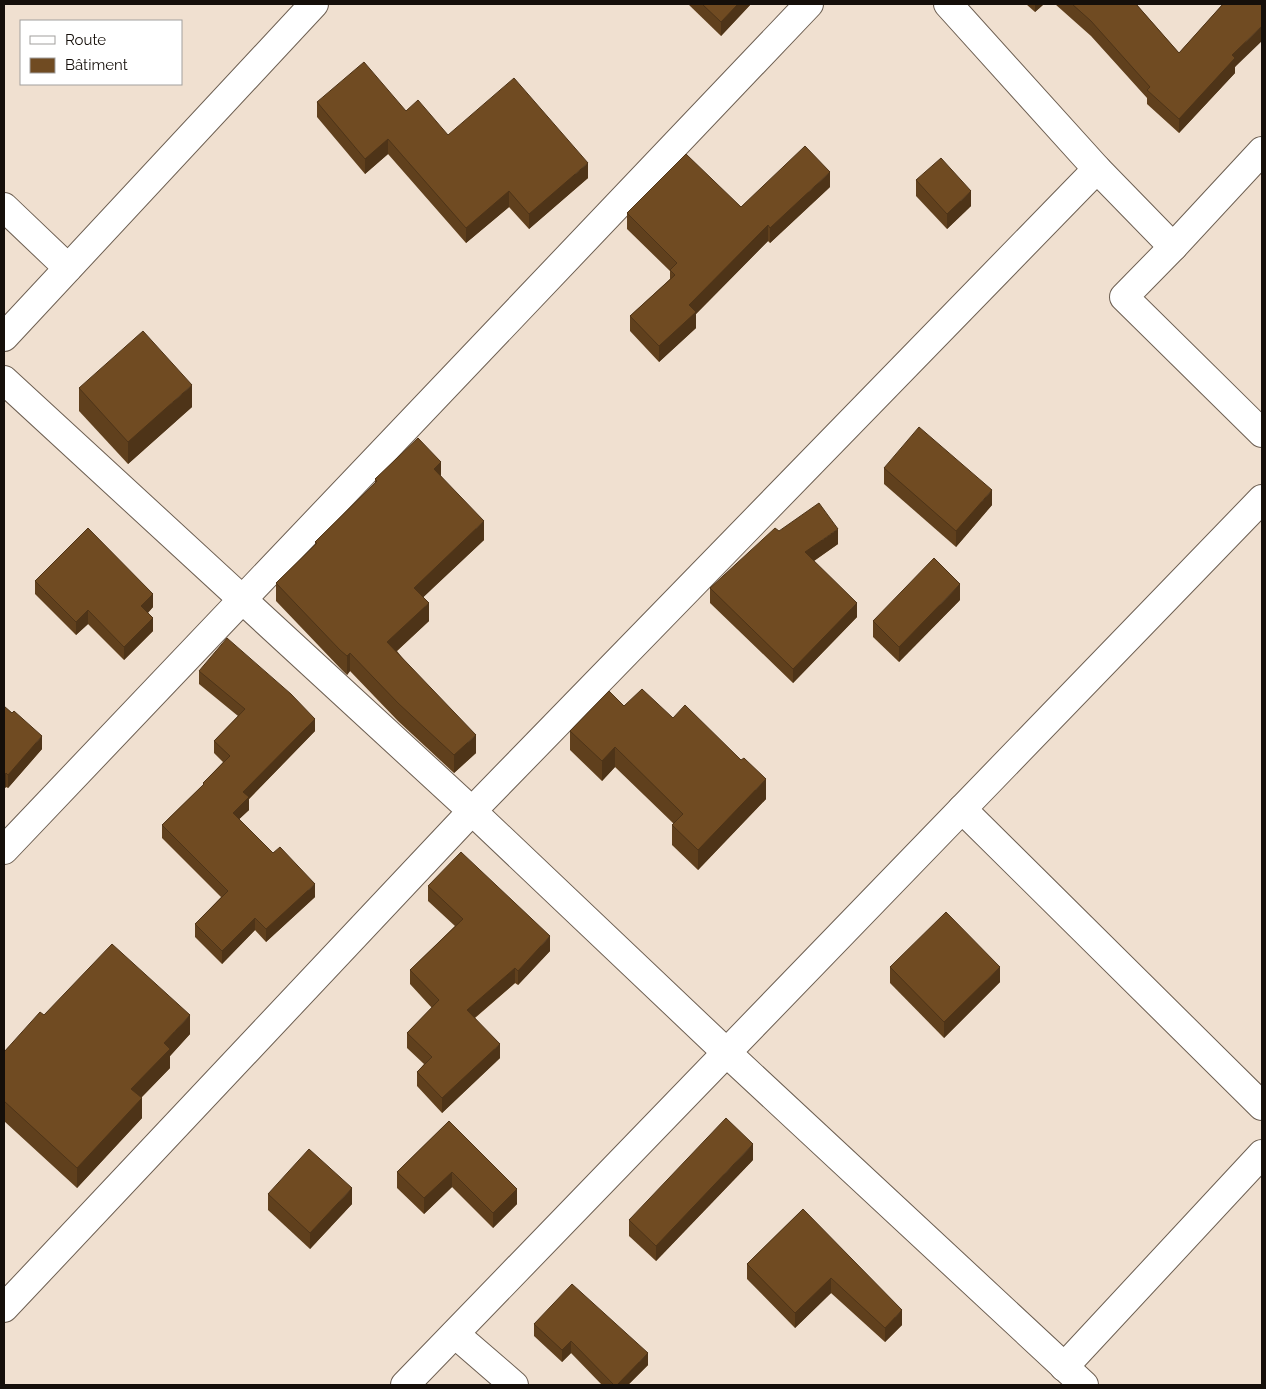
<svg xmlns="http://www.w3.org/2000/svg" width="1266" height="1389" viewBox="0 0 1266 1389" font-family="Raleway,sans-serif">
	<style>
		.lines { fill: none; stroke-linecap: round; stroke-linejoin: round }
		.street-casing { stroke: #6d5f52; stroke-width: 30 }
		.street { stroke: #fff; stroke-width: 28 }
		.wall { fill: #60401d }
		.shaded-wall { fill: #4e3418 }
		.building { fill: #704b22; stroke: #4e3418 }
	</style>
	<rect width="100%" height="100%" fill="#f0e0d0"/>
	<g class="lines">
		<defs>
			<g id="street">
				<polyline points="948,4 1097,169 1173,247"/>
				<polyline points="1262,151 1173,247 1124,297 1262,433"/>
				<polyline points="4,207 68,268"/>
				<polyline points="4,337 314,4"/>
				<polyline points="4,380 472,811 727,1053 1084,1385"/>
				<polyline points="962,809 1262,1106"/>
				<polyline points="4,850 809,4"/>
				<polyline points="4,1308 472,811 1097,169"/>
				<polyline points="455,1334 514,1385"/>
				<polyline points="1064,1367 1262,1154"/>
				<polyline points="405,1385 1262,499"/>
			</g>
		</defs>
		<use href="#street" class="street-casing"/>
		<use href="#street" class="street"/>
	</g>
	<g class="wall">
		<polygon points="688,4 751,4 721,36"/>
		<polygon points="1026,4 1044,4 1035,12"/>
		<polygon points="1055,4 1136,4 1179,53 1223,4 1222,4 1262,4 1235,67 1235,73 1179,133 1147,104 1147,98 1091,36"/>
		<polygon points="317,102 406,111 448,135 588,178 529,229 509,207 466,243 388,154 365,174 317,117"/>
		<polygon points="916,180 971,206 947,229 916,196"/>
		<polygon points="830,187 770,243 768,241 696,314 696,328 659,362 630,331 630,316 670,279 670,271 627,229 627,213 741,207"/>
		<polygon points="79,388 192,407 128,464 79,411"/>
		<polygon points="884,468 992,505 956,547 884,484"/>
		<polygon points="441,476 484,540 423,597 429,621 397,651 476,753 454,773 398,721 350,671 347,675 340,668 276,601 276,583 315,545 315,542 375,483 375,479"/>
		<polygon points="779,531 838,544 814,561 857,617 793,683 710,603 710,588"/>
		<polygon points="35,581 153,607 148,613 153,631 124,660 88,624 76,635 35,594"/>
		<polygon points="960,600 899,662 873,637 873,621"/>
		<polygon points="199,671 315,731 249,799 249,810 239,819 315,897 266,942 255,930 222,964 195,937 195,924 221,897 162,838 162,825 203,785 203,783 223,762 214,753 214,741 238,716 199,684"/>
		<polygon points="4,706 42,749 8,788 6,787 4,789"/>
		<polygon points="624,706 673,718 766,799 698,870 672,845 672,825 674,824 615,767 602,781 570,750 570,731"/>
		<polygon points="428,886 550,951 518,985 515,983 475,1018 500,1058 442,1113 417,1086 417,1072 424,1064 407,1048 407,1033 432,1008 410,984 410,970 455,926 428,901"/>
		<polygon points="890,967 1000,982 944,1038 890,983"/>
		<polygon points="44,1015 190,1034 170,1056 170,1068 141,1098 142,1118 77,1188 4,1121 4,1052"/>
		<polygon points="449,1121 517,1204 493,1228 452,1187 424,1214 397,1188 397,1172"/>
		<polygon points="753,1160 656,1261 629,1236 629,1220"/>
		<polygon points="268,1194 352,1204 310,1249 268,1210"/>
		<polygon points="803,1209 902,1325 885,1342 831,1293 795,1328 747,1279 747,1264"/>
		<polygon points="534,1324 648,1365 628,1385 602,1385 571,1353 562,1362 534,1336"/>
	</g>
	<g class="shaded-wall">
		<polygon points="738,4 751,4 721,36 721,22"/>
		<polygon points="1035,4 1044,4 1035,12"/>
		<polygon points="1262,26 1262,41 1235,67 1235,73 1179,133 1179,119 1232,55"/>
		<polygon points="388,139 388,154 365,174 365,159"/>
		<polygon points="588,163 588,178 529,229 529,214"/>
		<polygon points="830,172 830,187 770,243 770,228"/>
		<polygon points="509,191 509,207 466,243 466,228"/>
		<polygon points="971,191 971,206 947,229 947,214"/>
		<polygon points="768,225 768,241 696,314 696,328 659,362 659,346 689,305"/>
		<polygon points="192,385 192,407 128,464 128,442"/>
		<polygon points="441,462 441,481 434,469"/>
		<polygon points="992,490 992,505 956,547 956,531"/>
		<polygon points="484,521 484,540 414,606 414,588"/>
		<polygon points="838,529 838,544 805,567 805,552"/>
		<polygon points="960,584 960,600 899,662 899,647"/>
		<polygon points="153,594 153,607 141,620 141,606"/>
		<polygon points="429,603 429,621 387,660 387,642"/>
		<polygon points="857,603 857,617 793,683 793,669"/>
		<polygon points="88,610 88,624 76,635 76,622"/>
		<polygon points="153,618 153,631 124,660 124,647"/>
		<polygon points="350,653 350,671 347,675 347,656"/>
		<polygon points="315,719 315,731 249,799 249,810 233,825 233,813 243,792"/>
		<polygon points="476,735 476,753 454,773 454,755"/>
		<polygon points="42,736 42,749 8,788 8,775"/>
		<polygon points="615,747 615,767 602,781 602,761"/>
		<polygon points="6,773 6,787 4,789 4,776"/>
		<polygon points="766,779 766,799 698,870 698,850"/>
		<polygon points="315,884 315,897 266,942 266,929"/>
		<polygon points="255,918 255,930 222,964 222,951"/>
		<polygon points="550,936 550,951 518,985 518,971"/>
		<polygon points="1000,967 1000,982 944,1038 944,1022"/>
		<polygon points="515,968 515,983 467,1024 467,1010"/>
		<polygon points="190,1015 190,1034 170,1056 170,1068 131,1108 131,1089 164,1043"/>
		<polygon points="500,1044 500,1058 442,1113 442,1098"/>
		<polygon points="142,1098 142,1118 77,1188 77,1168"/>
		<polygon points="753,1144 753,1160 656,1261 656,1246"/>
		<polygon points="452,1172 452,1187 424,1214 424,1198"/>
		<polygon points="352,1188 352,1204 310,1249 310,1233"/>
		<polygon points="517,1189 517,1204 493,1228 493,1213"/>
		<polygon points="831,1278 831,1293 795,1328 795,1313"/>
		<polygon points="902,1310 902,1325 885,1342 885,1328"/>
		<polygon points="571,1341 571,1353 562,1362 562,1350"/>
		<polygon points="648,1353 648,1365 628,1385 617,1385"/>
	</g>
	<g class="building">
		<polygon points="702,4 738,4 721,22"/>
		<polygon points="1072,4 1136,4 1179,53 1223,4 1262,4 1262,26 1232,55 1235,58 1179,119 1147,90 1150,87 1091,21"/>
		<polygon points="364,62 406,111 418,100 448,135 514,78 588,163 529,214 509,191 466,228 388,139 365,159 317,102"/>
		<polygon points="805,146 830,172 770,228 768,225 689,305 696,312 659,346 630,316 675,275 670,270 677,263 627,213 686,154 741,207"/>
		<polygon points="941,158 971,191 947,214 916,180"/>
		<polygon points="143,331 192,385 128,442 79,388"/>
		<polygon points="919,427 992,490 956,531 884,468"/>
		<polygon points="418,438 441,462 434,469 484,521 414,588 429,603 387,642 476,735 454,755 398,703 350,653 347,656 340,650 276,583 317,543 315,542 377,481 375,479"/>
		<polygon points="819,503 838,529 805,552 857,603 793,669 710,588 775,528 779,531"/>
		<polygon points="88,528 153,594 141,606 153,618 124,647 88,610 76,622 35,581"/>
		<polygon points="934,558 960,584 899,647 873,621"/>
		<polygon points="227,638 291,694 315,719 243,792 249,797 233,813 273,853 280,847 315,884 266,929 255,918 222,951 195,924 228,891 162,825 204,784 203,783 230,756 214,741 245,709 199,671"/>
		<polygon points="642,689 673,718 685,705 741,760 744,758 766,779 698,850 672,825 683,814 615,747 602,761 570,731 609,691 624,706"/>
		<polygon points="4,706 12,713 14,711 42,736 8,775 6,773 4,776"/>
		<polygon points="461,852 550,936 518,971 515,968 467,1010 500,1044 442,1098 417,1072 432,1057 407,1033 439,1000 410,970 463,919 428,886"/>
		<polygon points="946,912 1000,967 944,1022 890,967"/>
		<polygon points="112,944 190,1015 164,1043 170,1049 131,1089 142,1098 77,1168 4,1101 4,1052 40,1012 44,1015"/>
		<polygon points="726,1118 753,1144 656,1246 629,1220"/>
		<polygon points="449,1121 517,1189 493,1213 452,1172 424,1198 397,1172"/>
		<polygon points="309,1149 352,1188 310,1233 268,1194"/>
		<polygon points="803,1209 902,1310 885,1328 831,1278 795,1313 747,1264"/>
		<polygon points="572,1284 648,1353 617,1385 614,1385 571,1341 562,1350 534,1324"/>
	</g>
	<rect width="1266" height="1389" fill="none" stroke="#150f0a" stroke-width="10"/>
	<rect x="20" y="20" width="162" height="65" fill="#ffffff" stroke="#a19f9d"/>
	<rect x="30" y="36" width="25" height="8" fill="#ffffff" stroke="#a19f9d"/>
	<text x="65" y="45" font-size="15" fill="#150f0a">Route</text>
	<rect x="30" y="58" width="25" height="15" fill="#704b22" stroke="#a19f9d"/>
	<text x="65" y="70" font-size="15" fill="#150f0a">Bâtiment</text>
</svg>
